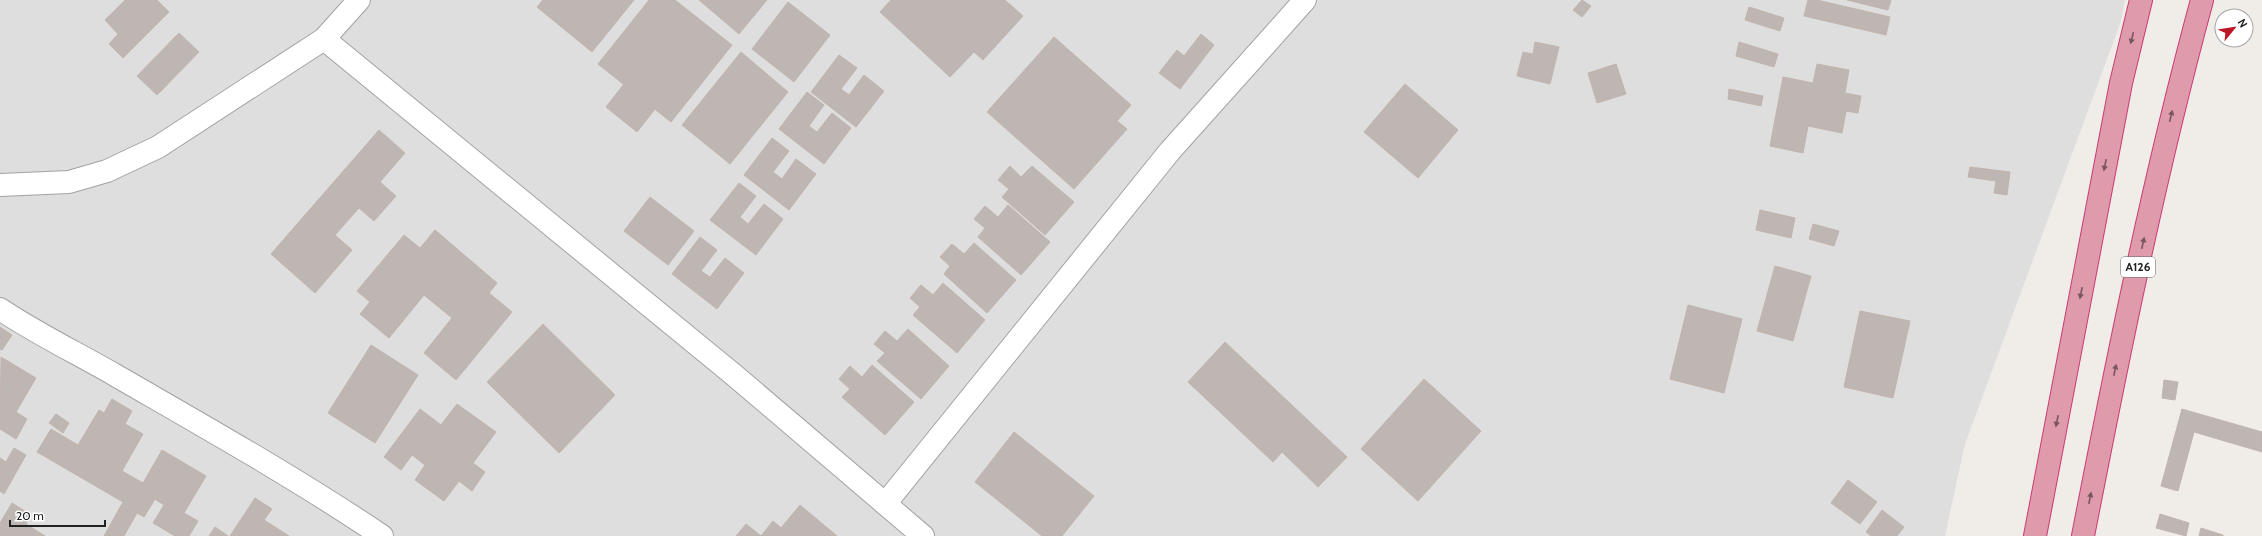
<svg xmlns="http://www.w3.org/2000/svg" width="2262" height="536" viewBox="0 0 2262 536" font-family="Cabin,sans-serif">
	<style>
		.residential { fill: #dfdede }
		.building { fill: #beb6b2; stroke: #c1b4ad }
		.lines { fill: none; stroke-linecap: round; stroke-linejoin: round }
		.street-casing { stroke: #a2a2a2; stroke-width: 24 }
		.highway-casing { stroke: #c93b78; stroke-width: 24 }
		.street { stroke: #fff; stroke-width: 22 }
		.highway { stroke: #df9aac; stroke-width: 22 }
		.oneway { fill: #765760 }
		.labels { text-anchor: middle; stroke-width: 3; stroke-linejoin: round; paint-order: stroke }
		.shield { fill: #fff; stroke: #646464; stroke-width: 1 }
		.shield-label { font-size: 12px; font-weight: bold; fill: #212121 }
	</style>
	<rect width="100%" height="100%" fill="#f0ede9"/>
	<polygon class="residential" points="0,0 2125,0 2120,24 1965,444 1945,536 0,536"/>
	<g class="building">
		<polygon points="125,0 157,0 169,12 123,58 109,44 118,34 105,20"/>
		<polygon points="543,0 634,0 592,52 537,7"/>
		<polygon points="649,0 675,0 732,45 671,122 598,64"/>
		<polygon points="699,0 767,0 739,34"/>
		<polygon points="891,0 1005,0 1023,16 983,60 974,52 950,77 880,12"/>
		<polygon points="1582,0 1591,6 1582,17 1573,10"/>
		<polygon points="1808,0 1817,0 1890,17 1886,35 1804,16"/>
		<polygon points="1847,0 1891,0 1888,10"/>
		<polygon points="788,2 830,35 794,82 752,49"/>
		<polygon points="1749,7 1784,18 1780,31 1745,20"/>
		<polygon points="179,33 199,52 157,95 137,76"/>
		<polygon points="1201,34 1214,45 1180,89 1159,73 1177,50 1184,56"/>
		<polygon points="1054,37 1131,105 1117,121 1127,129 1074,189 987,112"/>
		<polygon points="1535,42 1559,47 1550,84 1517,76 1523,52 1533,54"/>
		<polygon points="1739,42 1778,54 1774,67 1736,56"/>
		<polygon points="741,52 788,92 730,164 682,125"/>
		<polygon points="839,55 857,68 841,89 849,95 864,75 884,91 856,127 811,92"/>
		<polygon points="1616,64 1626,94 1597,103 1588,73"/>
		<polygon points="1817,64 1849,70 1845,93 1861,96 1858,113 1846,111 1842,133 1808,126 1803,153 1770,146 1783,77 1813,83"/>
		<polygon points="624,84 655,109 637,132 606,107"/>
		<polygon points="1405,84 1458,130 1418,178 1364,132"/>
		<polygon points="1729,89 1763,96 1761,106 1728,99"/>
		<polygon points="807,92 824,105 809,126 817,132 832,113 851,128 824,164 779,129"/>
		<polygon points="379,130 405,153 380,182 396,196 374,221 359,208 335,235 352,250 315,293 271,254"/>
		<polygon points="772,138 789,151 773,172 782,179 796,159 816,174 789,210 744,175"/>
		<polygon points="1010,166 1021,177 1032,166 1074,202 1045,235 1002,197 1009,189 998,180"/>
		<polygon points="1970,167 2010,172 2007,195 1994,193 1996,181 1968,177"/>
		<polygon points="739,183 756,196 740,217 748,224 764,204 783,219 756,255 710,220"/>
		<polygon points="650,197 694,231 668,265 624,231"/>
		<polygon points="1008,205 1050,242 1021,275 978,237 985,228 974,219 985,206 998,217"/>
		<polygon points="1760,210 1795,218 1791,238 1756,230"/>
		<polygon points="1813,224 1839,231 1834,246 1809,239"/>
		<polygon points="435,230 497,283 489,293 512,312 456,380 424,353 452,318 424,295 389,338 360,314 370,302 357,291 404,235 420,248"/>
		<polygon points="700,237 717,250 701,271 710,277 725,258 744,273 717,309 672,274"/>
		<polygon points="974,243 1016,280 987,313 944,274 950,266 940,257 952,244 964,254"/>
		<polygon points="1775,266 1811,276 1793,341 1757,331"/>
		<polygon points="943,283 985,320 957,353 913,315 920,307 910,298 921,285 933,295"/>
		<polygon points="1688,305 1742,319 1724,393 1670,379"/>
		<polygon points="1860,311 1910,321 1893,398 1844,387"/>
		<polygon points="543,324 615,395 559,453 487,382"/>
		<polygon points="0,327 12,335 2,350 0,349"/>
		<polygon points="908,329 949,366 921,399 877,361 885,353 874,344 885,331 897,341"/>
		<polygon points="1225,342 1347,457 1318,487 1282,452 1273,462 1188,382"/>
		<polygon points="371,345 418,375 375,443 328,413"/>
		<polygon points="1,357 36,378 16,412 27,419 16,439 0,429"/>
		<polygon points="872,365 914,402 885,435 842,397 850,389 839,379 850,366 862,377"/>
		<polygon points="1424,379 1481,431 1418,501 1361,449"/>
		<polygon points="2164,380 2178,382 2175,400 2162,398"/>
		<polygon points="112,399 132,411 125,424 143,434 122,471 143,483 162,450 206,476 184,513 198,521 189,536 175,536 153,523 164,505 155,499 144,517 137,513 124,536 104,536 123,502 37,452 51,429 78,445 99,410 104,413"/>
		<polygon points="457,404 496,432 473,463 485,472 472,491 459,481 444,501 415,480 425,465 412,455 401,470 384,457 420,409 441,425"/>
		<polygon points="2182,409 2262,432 2262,452 2194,432 2178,491 2161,486"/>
		<polygon points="56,414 69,423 63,433 49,423"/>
		<polygon points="1014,432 1094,496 1062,536 1042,536 975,482"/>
		<polygon points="14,448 26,455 4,494 0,491 0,458 6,462"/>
		<polygon points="1848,480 1877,502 1860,524 1831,503"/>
		<polygon points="255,498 272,509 264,520 289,536 230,536"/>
		<polygon points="12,503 31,515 26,524 45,536 0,536 0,523"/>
		<polygon points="800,505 837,536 761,536 773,521 781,528"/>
		<polygon points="1882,510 1904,527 1897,536 1871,536 1866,532"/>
		<polygon points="2160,514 2189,523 2186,536 2156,528"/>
		<polygon points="746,524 761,536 736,536"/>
		<polygon points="215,527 228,536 209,536"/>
		<polygon points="2201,528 2223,535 2223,536 2199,536"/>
	</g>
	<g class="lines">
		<defs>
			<g id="street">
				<polyline points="324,39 734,375 923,536"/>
				<polyline points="0,185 69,182 107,171 158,147 324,39 359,0"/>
				<path d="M0,309C37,334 77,353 115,375C205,427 296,478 382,536"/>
				<polyline points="885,504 1170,151 1305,0"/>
			</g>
			<g id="highway">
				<polyline points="2035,536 2121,83 2141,0"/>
				<path d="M2083,536C2118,356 2154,177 2202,0"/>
			</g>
		</defs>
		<use href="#street" class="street-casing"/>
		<use href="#highway" class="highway-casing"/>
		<use href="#street" class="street"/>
		<use href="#highway" class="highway"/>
	</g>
	<defs><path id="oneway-solid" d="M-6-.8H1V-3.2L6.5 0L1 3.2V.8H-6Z"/></defs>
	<g class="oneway">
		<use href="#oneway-solid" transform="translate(2132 38) rotate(104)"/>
		<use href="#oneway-solid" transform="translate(2171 116) rotate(-76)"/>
		<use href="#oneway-solid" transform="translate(2105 165) rotate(101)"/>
		<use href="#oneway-solid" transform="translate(2143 243) rotate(-78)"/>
		<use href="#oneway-solid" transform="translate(2081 293) rotate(101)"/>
		<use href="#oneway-solid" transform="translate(2115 370) rotate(-78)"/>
		<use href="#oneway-solid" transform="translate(2057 421) rotate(101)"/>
		<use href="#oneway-solid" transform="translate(2090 498) rotate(-79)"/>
	</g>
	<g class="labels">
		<rect class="shield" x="2121" y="257" width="34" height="20" rx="3"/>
		<g class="shield-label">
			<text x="2138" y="271">A126</text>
		</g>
	</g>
	<g transform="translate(2234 28) rotate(60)"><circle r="19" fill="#ffffff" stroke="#a6a6a6"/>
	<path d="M0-3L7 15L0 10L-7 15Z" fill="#bc1624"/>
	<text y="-6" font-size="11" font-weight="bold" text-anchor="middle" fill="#212121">N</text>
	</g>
	<path d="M10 520v6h95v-6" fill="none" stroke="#212121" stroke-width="2"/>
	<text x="16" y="520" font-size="12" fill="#212121" stroke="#ffffff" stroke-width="3" paint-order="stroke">20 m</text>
</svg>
